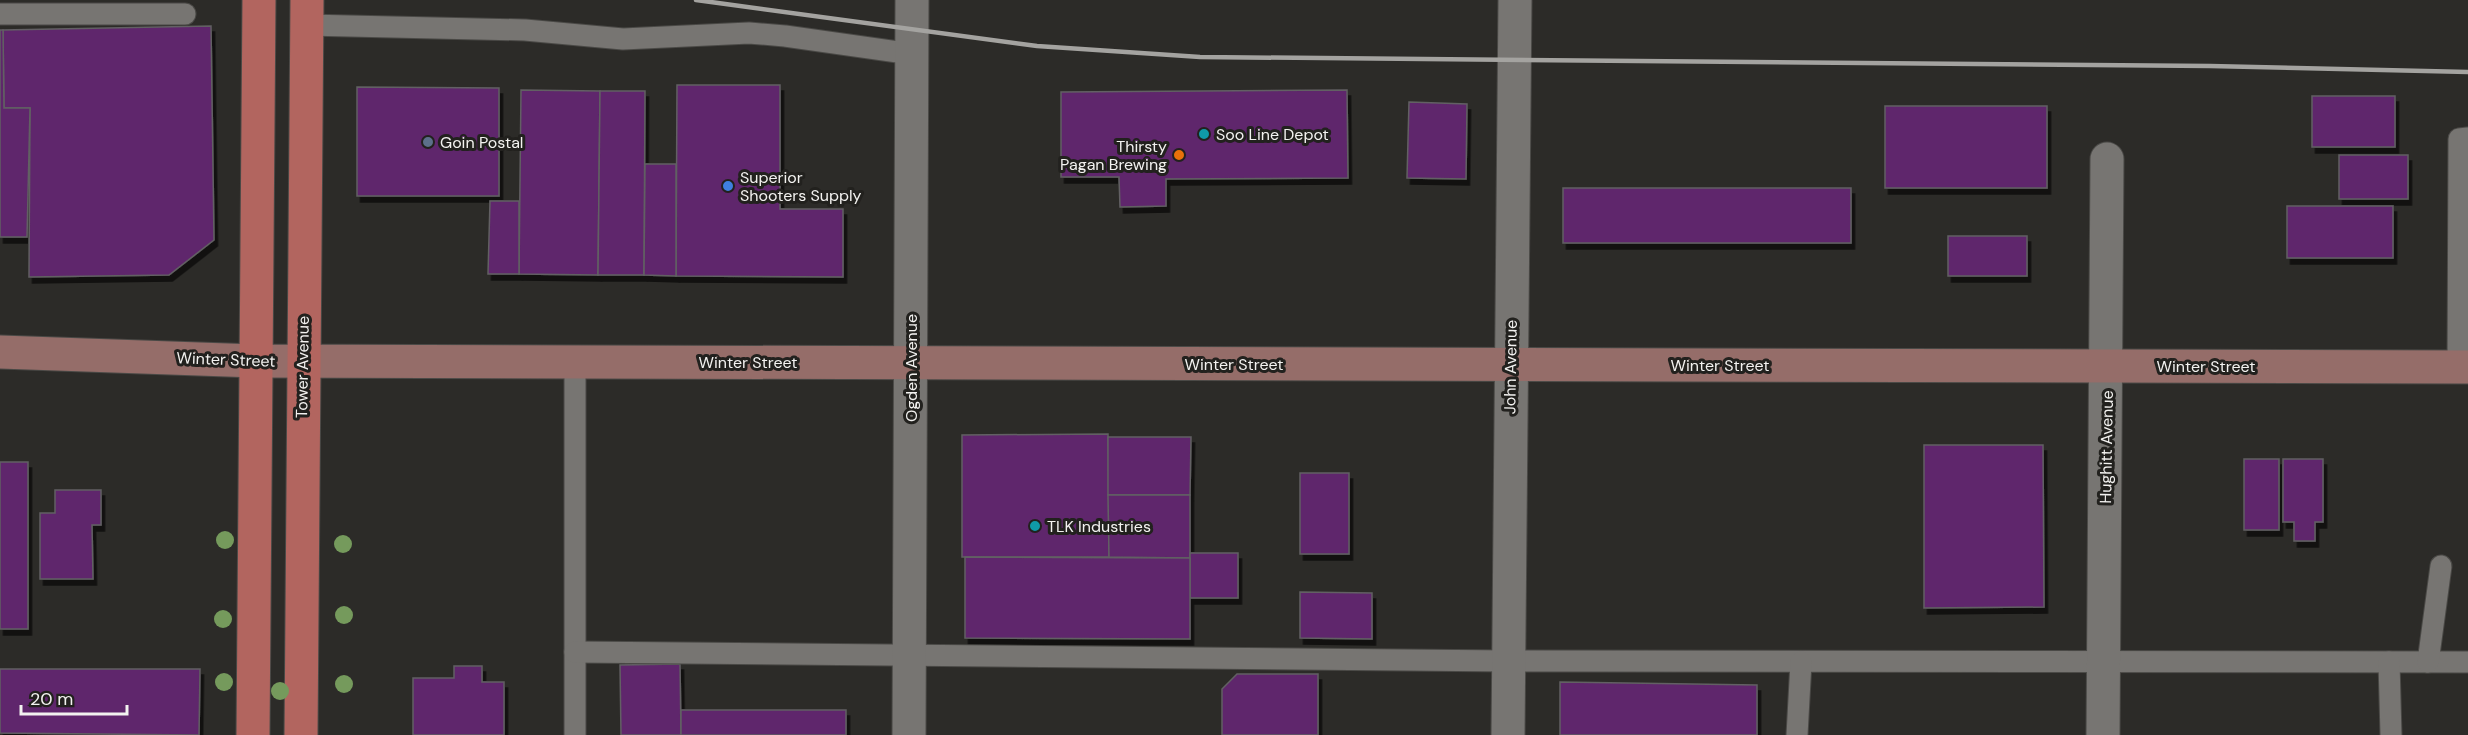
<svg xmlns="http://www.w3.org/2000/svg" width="2468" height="735" viewBox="0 0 2468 735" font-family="'DM Sans',sans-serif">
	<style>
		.building { fill: #5e266c; stroke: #626063; stroke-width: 1.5; filter: url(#shadow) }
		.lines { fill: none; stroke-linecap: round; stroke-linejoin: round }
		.lane-casing { stroke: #4a4946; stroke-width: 23 }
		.street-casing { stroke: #4a4946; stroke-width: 35 }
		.secondary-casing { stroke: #4a4946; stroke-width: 35 }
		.primary-casing { stroke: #4a4946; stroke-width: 35 }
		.lane { stroke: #777572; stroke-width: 21 }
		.street { stroke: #777572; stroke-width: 33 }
		.secondary { stroke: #956d69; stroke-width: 33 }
		.primary { stroke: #b2655f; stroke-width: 33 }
		.rail { stroke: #a4a3a0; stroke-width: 4.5 }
		.tree { fill: #759a5c }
		.culture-dot { fill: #0f9aa8; stroke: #22211e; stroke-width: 2 }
		.service-dot { fill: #5c6f8a; stroke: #22211e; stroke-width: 2 }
		.food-dot { fill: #e8710a; stroke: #22211e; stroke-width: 2 }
		.shop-dot { fill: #3f7fe0; stroke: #22211e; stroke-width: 2 }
		.labels { text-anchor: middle; stroke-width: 6; stroke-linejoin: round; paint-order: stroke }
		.poi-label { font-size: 16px; fill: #f3f2f0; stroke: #22211e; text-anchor: start }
		.street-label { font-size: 16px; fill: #f3f2f0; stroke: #22211e }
	</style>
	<defs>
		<filter id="shadow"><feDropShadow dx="3.5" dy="6" stdDeviation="0" flood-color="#0009"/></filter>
	</defs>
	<rect width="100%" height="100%" fill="#2c2b28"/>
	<g class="building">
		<polygon points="211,26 214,240 169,275 29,277 30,108 4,108 3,30"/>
		<polygon points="0,30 3,30 4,108 30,108 27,237 0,237"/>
		<polygon points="677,85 780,85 780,209 843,209 843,277 676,276"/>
		<polygon points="357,87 499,88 499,196 357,196"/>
		<polygon points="521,90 600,91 598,275 519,274"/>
		<polygon points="1347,90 1348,178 1166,179 1166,206 1120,207 1119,177 1061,177 1061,92"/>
		<polygon points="600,91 645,91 644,275 598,275"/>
		<rect x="2312" y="96" width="83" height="51"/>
		<polygon points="1409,102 1467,104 1466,179 1407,178"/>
		<rect x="1885" y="106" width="162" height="82"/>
		<rect x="2339" y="155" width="69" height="44"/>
		<polygon points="645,164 676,164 676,276 644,275"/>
		<rect x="1563" y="188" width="288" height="55"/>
		<polygon points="490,201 519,201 519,274 488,274"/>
		<rect x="2287" y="206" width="106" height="52"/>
		<rect x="1948" y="236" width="79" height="40"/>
		<polygon points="1108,434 1109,557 962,557 962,435"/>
		<polygon points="1108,437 1191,437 1190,495 1108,495"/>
		<polygon points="1924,445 2043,445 2044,607 1924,608"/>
		<rect x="2244" y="459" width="35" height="71"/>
		<polygon points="2283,459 2323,459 2323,522 2315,522 2315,541 2294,541 2294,522 2283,522"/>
		<rect x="0" y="462" width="28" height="167"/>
		<rect x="1300" y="473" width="49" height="81"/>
		<polygon points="55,490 101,490 101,525 92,525 93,579 40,579 40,513 55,513"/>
		<polygon points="1108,495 1190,495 1190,558 1109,557"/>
		<rect x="1190" y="553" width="48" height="45"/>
		<polygon points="965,557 1190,558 1190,639 965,638"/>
		<polygon points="1300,592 1372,593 1372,639 1300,638"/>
		<polygon points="680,664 681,735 621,735 620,665"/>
		<polygon points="454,666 482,666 482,682 504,682 504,735 413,735 413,678 454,678"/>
		<polygon points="0,669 200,669 199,735 0,733"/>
		<polygon points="1237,674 1318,674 1318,735 1222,735 1222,689"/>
		<polygon points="1560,682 1757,685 1757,735 1560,735"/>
		<rect x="681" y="710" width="165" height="25"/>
	</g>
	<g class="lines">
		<defs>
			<g id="lane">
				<polyline points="0,14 185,14"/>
				<polyline points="307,25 525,30 623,39 749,33 785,36 912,54"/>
				<polyline points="575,361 575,735"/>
				<polyline points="2458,367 2459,139 2468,138"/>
				<polyline points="575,652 1509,661 2468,662"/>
				<polyline points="2389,662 2391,735"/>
				<polyline points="2428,662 2441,566"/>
				<polyline points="1797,735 1801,662"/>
			</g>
			<g id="street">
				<polyline points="909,735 912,0"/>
				<polyline points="1508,735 1515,0"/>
				<polyline points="2103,735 2107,159"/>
			</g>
			<polyline id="secondary" points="0,352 256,361 2468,367"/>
			<g id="primary">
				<polyline points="253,735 259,0"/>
				<polyline points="301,735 307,0"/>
			</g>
		</defs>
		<use href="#lane" class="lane-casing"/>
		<use href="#street" class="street-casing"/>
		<use href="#secondary" class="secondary-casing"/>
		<use href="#primary" class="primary-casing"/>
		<use href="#lane" class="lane"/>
		<use href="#street" class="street"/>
		<use href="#secondary" class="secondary"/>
		<use href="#primary" class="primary"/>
		<polyline class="rail" points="696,0 1037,46 1200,57 2210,66 2468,72"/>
	</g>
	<g class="tree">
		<circle cx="225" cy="540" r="9"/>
		<circle cx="343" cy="544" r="9"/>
		<circle cx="344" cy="615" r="9"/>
		<circle cx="223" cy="619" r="9"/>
		<circle cx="224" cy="682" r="9"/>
		<circle cx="344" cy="684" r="9"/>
		<circle cx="280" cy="691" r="9"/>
	</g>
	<g class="culture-dot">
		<circle cx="1204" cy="134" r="6"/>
		<circle cx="1035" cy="526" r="6"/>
	</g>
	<circle class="service-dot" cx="428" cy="142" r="6"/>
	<circle class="food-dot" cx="1179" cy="155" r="6"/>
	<circle class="shop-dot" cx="728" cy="186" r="6"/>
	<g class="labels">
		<g class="poi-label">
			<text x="1216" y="140">Soo Line Depot</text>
			<text x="440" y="148">Goin Postal</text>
			<text x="1167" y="152" text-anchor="end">Thirsty<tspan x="1167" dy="18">Pagan Brewing</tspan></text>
			<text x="740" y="183">Superior<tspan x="740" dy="18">Shooters Supply</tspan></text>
			<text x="1047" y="532">TLK Industries</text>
		</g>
		<g class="street-label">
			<text transform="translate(226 359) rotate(2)" y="6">Winter Street</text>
			<text x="748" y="368">Winter Street</text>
			<text x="1234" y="370">Winter Street</text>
			<text x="1720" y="371">Winter Street</text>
			<text x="2206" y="372">Winter Street</text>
			<text transform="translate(302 367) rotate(-89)" y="6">Tower Avenue</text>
			<text transform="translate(1510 367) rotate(-89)" y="6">John Avenue</text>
			<text transform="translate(911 368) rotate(-90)" y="6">Ogden Avenue</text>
			<text transform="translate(2106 447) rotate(-89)" y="6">Hughitt Avenue</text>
		</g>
	</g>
	<path d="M21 705v9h106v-9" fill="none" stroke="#f3f2f0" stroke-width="3"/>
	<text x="30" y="705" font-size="18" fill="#f3f2f0" stroke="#22211e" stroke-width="4.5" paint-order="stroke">20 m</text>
</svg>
